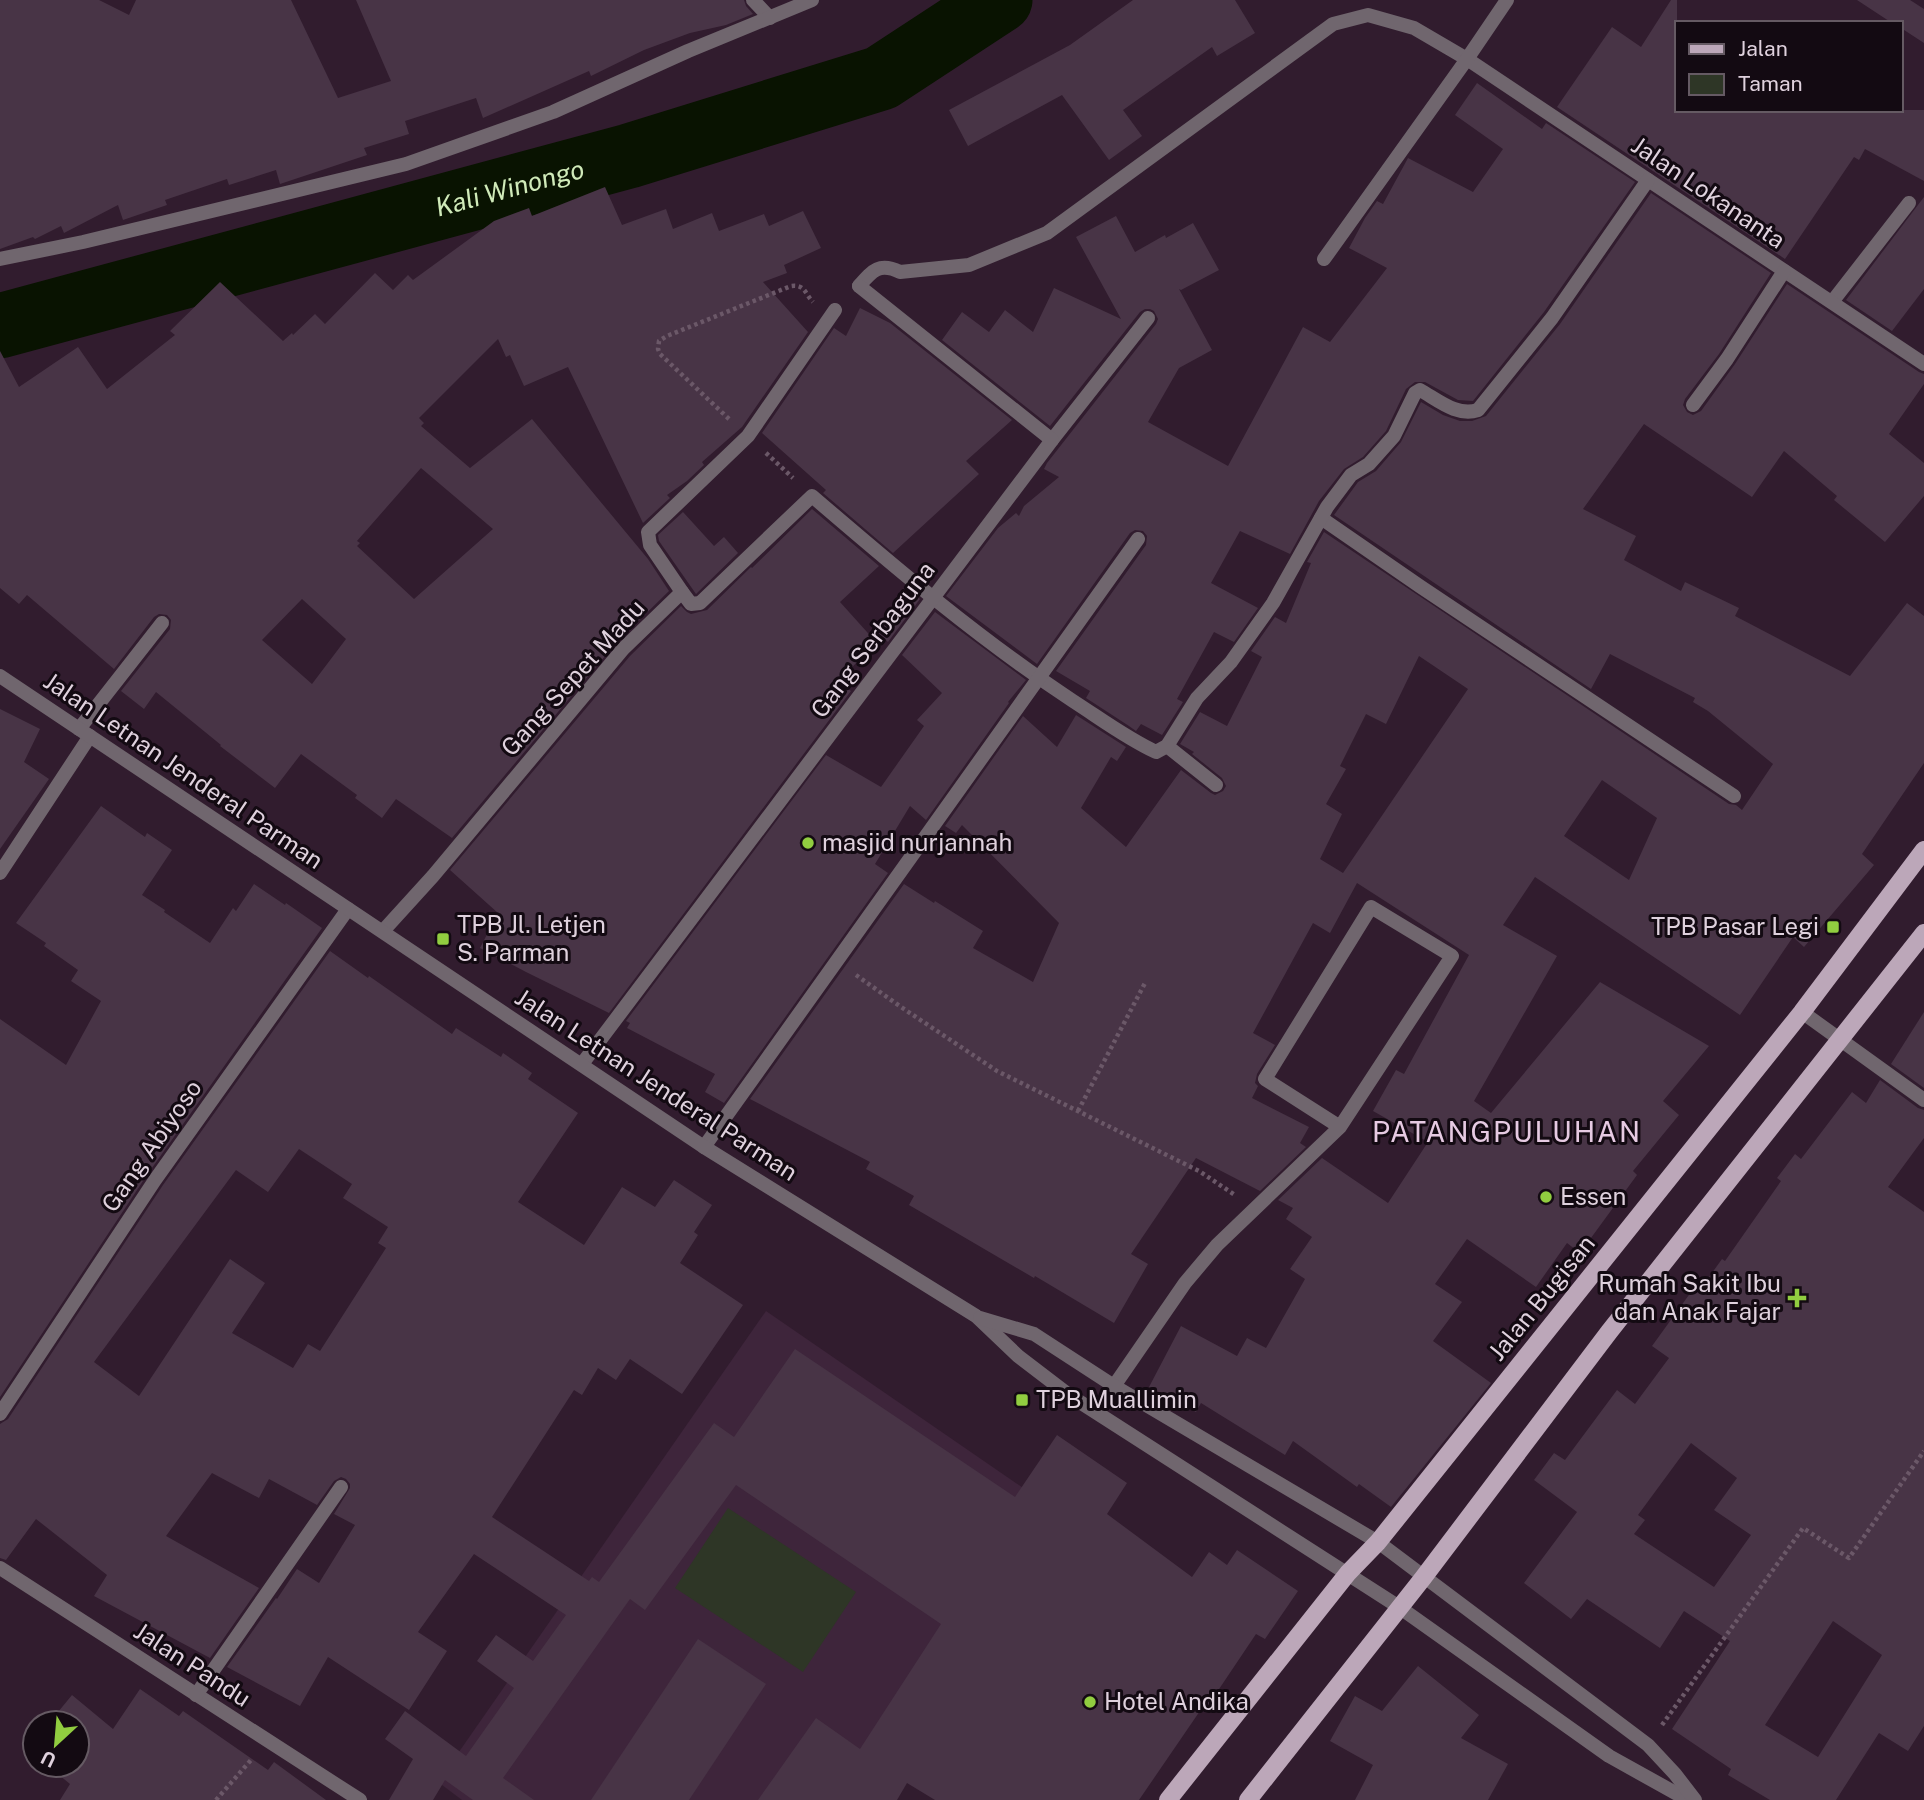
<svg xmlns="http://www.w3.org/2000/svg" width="1924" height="1800" viewBox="0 0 1924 1800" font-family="'Public Sans',sans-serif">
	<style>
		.built { fill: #3e253b }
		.green { fill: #2e3626 }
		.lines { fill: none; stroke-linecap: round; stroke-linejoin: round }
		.river { stroke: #091301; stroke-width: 65 }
		.building { fill: #483446; fill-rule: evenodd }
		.path { stroke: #6b5868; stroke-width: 4.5; stroke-dasharray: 3.5 3.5; stroke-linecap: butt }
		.service { stroke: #70666e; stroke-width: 14 }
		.minor { stroke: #70666e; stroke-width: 14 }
		.tertiary { stroke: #70666e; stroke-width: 14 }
		.primary { stroke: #bca7b9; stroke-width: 18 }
		.poi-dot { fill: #91cd40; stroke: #130a12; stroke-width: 2.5 }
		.labels { text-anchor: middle; stroke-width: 6; stroke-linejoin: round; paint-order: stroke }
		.street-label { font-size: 24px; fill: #dfd1dd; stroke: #130a12 }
		.poi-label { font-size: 24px; fill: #dfd1dd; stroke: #130a12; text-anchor: start }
		.water-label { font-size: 26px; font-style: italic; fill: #d0eab9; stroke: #130a12 }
		.quarter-label { font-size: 28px; letter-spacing: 2px; fill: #e6cae2; stroke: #130a12 }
	</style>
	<rect width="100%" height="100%" fill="#311c2e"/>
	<polygon class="built" points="766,1311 1045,1503 879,1800 462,1800 438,1782"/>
	<polygon class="green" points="728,1508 856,1592 803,1672 675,1588"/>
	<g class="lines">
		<path class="river" id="s1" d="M0,326L629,156L881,78L1000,0"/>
	</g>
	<g class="building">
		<polygon points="0,0 99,0 129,15 136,0 291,0 338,98 391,81 356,0 744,0 746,6 753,14 726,25 690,33 644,50 591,76 589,71 483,118 476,98 405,121 409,134 364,148 367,155 280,184 276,170 229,185 227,179 165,200 167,205 123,220 118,205 64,233 61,226 35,239 33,237 0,249"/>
		<polygon points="1133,0 1235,0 1255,33 1217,56 1212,47 1123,110 1142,136 1109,160 1062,95 968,146 949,110 1070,45"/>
		<polygon points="1671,0 1677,0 1677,110 1924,110 1924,181 1865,149 1859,160 1854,157 1785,259 1557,107 1612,27 1641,47"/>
		<polygon points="1857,0 1910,0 1924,9 1924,43 1901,28 1901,23 1892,23"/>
		<polygon points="1477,83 1542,129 1546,123 1635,182 1544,312 1473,401 1458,400 1425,382 1415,382 1406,389 1386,431 1363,457 1344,469 1319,501 1290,554 1240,531 1211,583 1258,608 1234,642 1214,632 1177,699 1183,702 1162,735 1141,724 1136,731 1129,726 1086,698 1090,691 1056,671 1146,545 1147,536 1143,531 1135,530 1130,533 1037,664 946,596 998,528 1016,513 1019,516 1024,506 1059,477 1044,469 1047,463 1156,324 1158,319 1154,311 1150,309 1145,309 1140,312 1050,426 942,340 962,312 989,332 1005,310 1033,332 1054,288 1121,319 1076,237 1116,216 1135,252 1165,235 1166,238 1193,223 1219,270 1181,290 1179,289 1212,350 1179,368 1148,422 1228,466 1303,327 1330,342 1387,268 1349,248 1365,218 1377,201 1383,204 1408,158 1473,192 1503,149 1455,115"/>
		<path d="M605,187L622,225L666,209L673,229L712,213L719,231L764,214L769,226L803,211L821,248L784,265L787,273L763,282L808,332L742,427L702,462L704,465L687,481L667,495L670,498L643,523L568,367L524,386L510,355L506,357L498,339L419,418L424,423L421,426L470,468L532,419L648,559L669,591L616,643L452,838L396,799L382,818L355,798L357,795L301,754L275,788L220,746L221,745L156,692L144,709L121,691L170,629L171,620L167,615L159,614L154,617L114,669L27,595L19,604L0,588V351L19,387L78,347L107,389L175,335L170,331L220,282L283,341L292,333L293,335L315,314L325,324L375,273L393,290L408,275L413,280L494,221L529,208L532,216ZM421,468L493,529L414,599L357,546L360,543L357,541ZM302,599L346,639L312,684L262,640Z"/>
		<path d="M1651,193L1771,273L1719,354L1685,399L1683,405L1687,412L1693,415L1701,411L1735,364L1787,284L1919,372L1924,374V384L1889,434L1924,463V496L1885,542L1834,500L1837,496L1784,451L1752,497L1644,424L1583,509L1636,536L1624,560L1681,591L1685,582L1739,608L1735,616L1850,676L1907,603L1924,616V763L1862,854L1874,865L1804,947L1793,937L1740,1015L1535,877L1503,925L1557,956L1474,1101L1491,1113L1600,982L1709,1046L1663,1101L1679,1115L1633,1171L1637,1175L1580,1253L1567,1243L1536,1287L1467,1239L1435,1284L1462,1302L1433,1341L1491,1383L1391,1507L1359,1484L1357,1487L1293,1441L1285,1455L1201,1403L1196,1412L1149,1387L1181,1326L1237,1356L1247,1338L1266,1348L1305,1279L1290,1269L1312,1237L1286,1219L1293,1208L1278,1200L1322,1158L1388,1203L1428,1142L1373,1111L1396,1070L1404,1074L1469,955L1357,883L1330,933L1313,923L1253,1033L1275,1045L1257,1074L1255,1083L1258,1086L1252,1098L1309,1127L1300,1143L1306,1147L1260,1191L1196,1158L1131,1254L1148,1264L1114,1323L1035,1276L1034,1278L909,1205L914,1196L866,1169L870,1162L750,1099L904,884L934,903L935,901L983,931L973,948L1033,982L1059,923L962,825L956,833L945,826L1023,716L1057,747L1076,715L1126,747L1117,761L1111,757L1081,808L1126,847L1181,770L1211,793L1215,795L1223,791L1226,786L1222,778L1192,754L1194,752L1180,744L1200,712L1227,726L1262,657L1251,651L1275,617L1286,623L1311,563L1307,562L1324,532L1729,804L1736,805L1742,810L1773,764L1708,711L1693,702L1695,698L1610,654L1591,689L1334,515L1358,482L1376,471L1401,442L1421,402L1443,415L1460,421H1472L1486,416L1560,324ZM1419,656L1468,689L1343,873L1320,859L1342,814L1326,804L1346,769L1340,766L1366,714L1386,724ZM1602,780L1657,818L1629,880L1564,836Z"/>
		<polygon points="1924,197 1924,289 1892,331 1846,300"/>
		<polygon points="860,308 890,323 1012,420 966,461 979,474 893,553 823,493 826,490 762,433 834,328 846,336"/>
		<polygon points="812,509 879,566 840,602 876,642 838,682 851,691 609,1013 526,972 480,948 498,913 450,870 630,656 681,606 687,612 691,614 707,610 751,567 752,568"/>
		<polygon points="683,512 714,546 724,537 738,553 696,594 659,541 658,535"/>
		<polygon points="916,596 920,599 888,642 875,630"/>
		<polygon points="935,612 1026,680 1008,702 1009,703 926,820 910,806 875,864 888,873 724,1103 705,1092 715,1074 627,1028 630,1023 626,1021 826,755 881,787 924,726 917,720 942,693 902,655"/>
		<polygon points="0,709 40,729 24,762 49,779 0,849"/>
		<polygon points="101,806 145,837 147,833 172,850 142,895 165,910 164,912 210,943 233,908 236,911 254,884 285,905 286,903 322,928 147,1175 0,1397 0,1019 66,1065 101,1001 71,981 78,970 44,946 46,943 16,923"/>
		<path d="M330,951L368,978L369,976L452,1034L456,1028L501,1057L503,1053L532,1073L528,1079L578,1113L518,1202L584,1245L622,1187L655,1207L674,1180L712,1205L694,1232L698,1235L680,1263L743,1305L682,1394L630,1359L616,1380L598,1368L582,1395L574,1390L492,1517L589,1581L592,1577L599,1582L714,1423L734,1437L795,1349L1015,1497L1057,1435L1127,1483L1107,1514L1192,1577L1209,1552L1227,1565L1237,1550L1298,1591L1265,1639L1256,1634L1205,1710L1202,1708L1139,1800H935L907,1783L897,1800H758L816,1718L860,1749L941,1624L736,1485L645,1610L630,1599L503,1778L534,1800H473L445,1780L433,1800H389L413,1759L385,1739L405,1711L466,1756L514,1688L477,1661L496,1635L533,1661L566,1615L474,1554L418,1632L447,1651L409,1710L328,1657L300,1706L227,1667L276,1598L277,1599L297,1569L319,1583L355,1525L334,1514L350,1488V1484L346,1479L341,1477L334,1481L317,1505L269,1479L259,1498L212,1473L166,1536L259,1588L210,1658L94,1596L107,1575L36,1519L6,1560L0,1558V1424L8,1419L163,1185ZM299,1149L352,1184L343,1198L388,1227L378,1243L386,1248L320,1351L308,1344L293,1368L232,1333L265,1283L230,1259L139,1396L94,1362L236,1170L268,1192Z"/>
		<polygon points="1924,1012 1924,1088 1891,1064"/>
		<path d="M1880,1080L1918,1108L1924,1110V1138L1888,1187L1924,1212V1726L1908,1751L1879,1733L1836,1800H1770L1728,1775L1731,1769L1672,1729L1730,1641L1684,1611L1660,1648L1587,1599L1571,1619L1524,1583L1577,1512L1534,1480L1554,1453L1565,1460L1617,1390L1635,1404L1669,1358L1652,1346L1699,1281L1704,1284L1722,1259L1725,1261L1781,1181L1777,1178L1795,1154L1801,1159L1852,1092L1866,1103ZM1691,1443L1737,1478L1714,1510L1751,1535L1714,1587L1634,1534L1645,1520L1638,1515ZM1833,1621L1882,1655L1818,1757L1765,1725Z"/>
		<polygon points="698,1639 766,1684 689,1800 591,1800"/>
		<polygon points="1418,1666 1479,1715 1461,1738 1508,1764 1488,1800 1355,1800 1373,1765 1330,1741 1355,1696 1382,1711"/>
		<polygon points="140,1689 179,1716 183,1711 268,1770 274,1762 326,1800 60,1800 70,1784 47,1765 77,1765 77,1723 49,1723 72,1695 113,1729"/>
	</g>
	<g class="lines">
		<g class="path">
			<path d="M729,419L660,354L658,349L659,341L667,336L791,286C805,284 805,294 813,302"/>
			<polyline points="766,453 793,478"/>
			<polyline points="856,975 901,1007 997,1071 1199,1171 1235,1195"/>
			<polyline points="1078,1111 1145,983"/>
			<polyline points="1662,1725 1803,1528 1849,1558 1924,1451"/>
			<polyline points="216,1800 251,1760"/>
		</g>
		<g class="service">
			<path d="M859,286C872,271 879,262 900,272L969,265L1047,233L1333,24L1368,15L1414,28L1467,59"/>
			<polyline points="1832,302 1909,203"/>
			<polyline points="79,729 162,623"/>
			<polyline points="1167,746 1216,785"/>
			<polyline points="1114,1386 1185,1283 1217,1245 1340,1127 1452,956 1371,907 1265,1079 1340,1127"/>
		</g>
		<g class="minor">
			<polyline points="753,0 770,18"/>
			<polyline points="1467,59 1924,364"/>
			<polyline points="0,259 83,242 406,164 553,112 688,51 812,0"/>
			<polyline points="1324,259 1467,59 1507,0"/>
			<polyline points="1693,405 1727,359 1784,271"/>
			<polyline points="1052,440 1148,318"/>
			<polyline points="1321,518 1421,587 1734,796"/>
			<polyline points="682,592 650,545 648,532 748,436 835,310"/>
			<polyline points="0,873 90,736"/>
			<path d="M383,931L433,876L623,649L682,592L691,604L700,603L812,496C897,569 979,639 1073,701C1101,719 1126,738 1156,752L1167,746L1197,698L1231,662L1273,603L1327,507L1351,475L1369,464L1394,436L1415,393L1420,390C1438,400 1457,417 1478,410L1552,318L1648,180"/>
			<polyline points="1802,1012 1924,1100"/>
			<polyline points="582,1064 1052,440 859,286"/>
			<polyline points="704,1147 1138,539"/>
			<polyline points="0,1414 155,1180 348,909"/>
			<polyline points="0,1568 360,1800"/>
			<polyline points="196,1695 341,1487"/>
		</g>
		<g class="tertiary">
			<polyline points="0,676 704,1147 976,1316 1018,1356 1069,1395 1399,1607 1609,1756 1688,1800"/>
			<polyline points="980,1318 1034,1334 1114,1386 1378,1542 1648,1745 1675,1774 1695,1800"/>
		</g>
		<g class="primary">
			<polyline points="1168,1800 1348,1573 1378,1542 1802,1012 1924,850"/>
			<polyline points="1248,1800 1423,1578 1609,1332 1924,933"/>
		</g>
	</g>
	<g class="poi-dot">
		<circle cx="808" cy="843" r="7"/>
		<rect x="1826" y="920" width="14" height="14" rx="3.5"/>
		<rect x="436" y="932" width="14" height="14" rx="3.5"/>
		<circle cx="1546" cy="1197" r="7"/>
		<path d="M1793.5 1287.5h7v7h7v7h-7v7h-7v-7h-7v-7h7z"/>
		<rect x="1015" y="1393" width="14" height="14" rx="3.5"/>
		<circle cx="1090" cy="1702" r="7"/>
	</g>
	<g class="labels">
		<g class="street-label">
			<text transform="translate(1708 193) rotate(34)" y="8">Jalan Lokananta</text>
			<text transform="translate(873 640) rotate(-53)" y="8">Gang Serbaguna</text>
			<text transform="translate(573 678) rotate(-48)" y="8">Gang Sepet Madu</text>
			<text transform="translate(183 771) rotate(34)" y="8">Jalan Letnan Jenderal Parman</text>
			<text transform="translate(656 1085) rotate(33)" y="8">Jalan Letnan Jenderal Parman</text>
			<text transform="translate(152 1146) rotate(-55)" y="8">Gang Abiyoso</text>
			<text transform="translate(1542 1298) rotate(-51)" y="8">Jalan Bugisan</text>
			<text transform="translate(192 1665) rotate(33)" y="8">Jalan Pandu</text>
		</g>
		<g class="poi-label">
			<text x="822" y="851">masjid nurjannah</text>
			<text x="457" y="933">TPB Jl. Letjen<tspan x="457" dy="28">S. Parman</tspan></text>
			<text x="1819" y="935" text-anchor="end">TPB Pasar Legi</text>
			<text x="1560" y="1205">Essen</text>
			<text x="1781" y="1292" text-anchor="end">Rumah Sakit Ibu<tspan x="1781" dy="28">dan Anak Fajar</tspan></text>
			<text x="1036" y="1408">TPB Muallimin</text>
			<text x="1104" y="1710">Hotel Andika</text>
		</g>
		<g class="water-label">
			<text dy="9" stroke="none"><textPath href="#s1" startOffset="528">Kali Winongo</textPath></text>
		</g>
		<g class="quarter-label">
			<text x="1507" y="1142">PATANGPULUHAN</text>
		</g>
	</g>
	<rect x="1675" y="21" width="228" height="91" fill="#130a12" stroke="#655a63" stroke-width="2"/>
	<rect x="1689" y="44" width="35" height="10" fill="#bca7b9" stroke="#655a63" stroke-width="2"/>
	<text x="1738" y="56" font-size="21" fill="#dfd1dd">Jalan</text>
	<rect x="1689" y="74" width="35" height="21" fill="#2e3626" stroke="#655a63" stroke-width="2"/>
	<text x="1738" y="91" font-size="21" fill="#dfd1dd">Taman</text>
	<g transform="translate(56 1744) rotate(206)"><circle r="33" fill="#130a12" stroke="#655a63" stroke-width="2"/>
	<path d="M0-5L12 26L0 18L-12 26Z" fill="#91cd40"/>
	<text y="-10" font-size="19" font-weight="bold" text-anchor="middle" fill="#dfd1dd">U</text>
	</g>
</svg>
